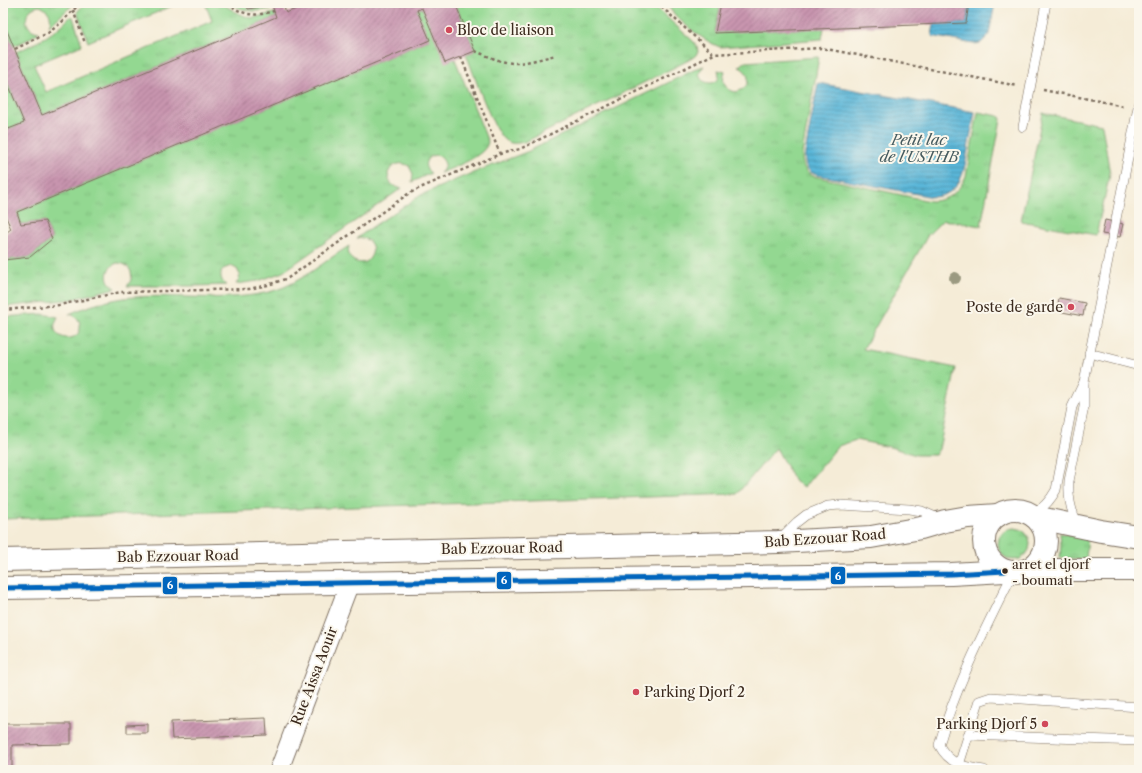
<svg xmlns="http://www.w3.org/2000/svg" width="1142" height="773" viewBox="0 0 1142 773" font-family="'Libre Caslon Text',serif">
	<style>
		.grass { fill: url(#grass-tufts); stroke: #678158 }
		.water { fill: url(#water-rules); stroke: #4a707b }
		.building { fill: url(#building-hatch) }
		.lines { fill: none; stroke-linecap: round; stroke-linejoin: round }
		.lane-casing { stroke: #7c6e5f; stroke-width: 10 }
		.street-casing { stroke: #7c6e5f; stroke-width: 20 }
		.primary-casing { stroke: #7c6e5f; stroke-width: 24 }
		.path { stroke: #7c6e5f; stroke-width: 2.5; stroke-dasharray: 3 3; stroke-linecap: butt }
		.lane { stroke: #fff; stroke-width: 9 }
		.street { stroke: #fff; stroke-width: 18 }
		.primary { stroke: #fff; stroke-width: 22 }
		.bus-1-casing { stroke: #fbf7ec; stroke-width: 8 }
		.bus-1 { stroke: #0065bd; stroke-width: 5 }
		.tree { fill: #9b9a81 }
		.poi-dot { fill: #d1495b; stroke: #fbf7ec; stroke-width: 1.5 }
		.bus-dot { fill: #3b2a1e; stroke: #fbf7ec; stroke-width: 1.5 }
		.labels { text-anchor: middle; stroke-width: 4; stroke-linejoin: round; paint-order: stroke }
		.bus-label { font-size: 13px; fill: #3b2a1e; stroke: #fbf7ec; text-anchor: start }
		.poi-label { font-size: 14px; fill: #3b2a1e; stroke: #fbf7ec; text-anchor: start }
		.street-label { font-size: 14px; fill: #3b2a1e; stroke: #fbf7ec }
		.water-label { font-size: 15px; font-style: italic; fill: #465b5f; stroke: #fbf7ec }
		.line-badge { stroke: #fbf7ec; stroke-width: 1.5 }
		.badge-label { font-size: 11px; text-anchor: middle; font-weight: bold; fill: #fff }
	</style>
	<defs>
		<pattern id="grass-tufts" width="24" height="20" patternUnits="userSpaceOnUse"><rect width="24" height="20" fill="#93d891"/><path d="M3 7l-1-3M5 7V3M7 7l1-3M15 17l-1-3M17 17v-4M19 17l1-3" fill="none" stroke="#80ba7d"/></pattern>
		<pattern id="water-rules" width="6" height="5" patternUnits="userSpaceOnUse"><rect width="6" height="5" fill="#5ab6d8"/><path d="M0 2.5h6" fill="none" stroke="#4c94af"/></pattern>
		<pattern id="building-hatch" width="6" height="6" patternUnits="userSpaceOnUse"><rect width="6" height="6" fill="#c894af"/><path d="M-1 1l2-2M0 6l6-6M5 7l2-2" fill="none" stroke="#a4798e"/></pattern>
	</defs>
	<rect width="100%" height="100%" fill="#fbf7ec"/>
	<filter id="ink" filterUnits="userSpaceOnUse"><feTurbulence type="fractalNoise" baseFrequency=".025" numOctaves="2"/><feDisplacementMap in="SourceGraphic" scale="8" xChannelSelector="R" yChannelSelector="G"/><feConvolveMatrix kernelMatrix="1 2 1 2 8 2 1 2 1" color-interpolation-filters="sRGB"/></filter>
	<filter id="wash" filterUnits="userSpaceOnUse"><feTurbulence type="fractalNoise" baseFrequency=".012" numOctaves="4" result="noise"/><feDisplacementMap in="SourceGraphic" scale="16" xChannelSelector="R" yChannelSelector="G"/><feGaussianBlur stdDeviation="0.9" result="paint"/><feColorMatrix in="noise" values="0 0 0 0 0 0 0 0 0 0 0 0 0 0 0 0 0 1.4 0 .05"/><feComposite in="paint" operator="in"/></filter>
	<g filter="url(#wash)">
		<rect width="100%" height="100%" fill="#f5ecd7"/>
		<g class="grass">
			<path d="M3,3H75L49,26C53,17 49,10 40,6C23,7 21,30 39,32L27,40L13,46L3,21Z"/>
			<polygon points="85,3 179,3 88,42 77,12"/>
			<path d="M205,3H221L239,14L251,18L275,13L276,17L42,115L16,52C37,43 56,33 71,16L73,17L82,45L34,65L46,92L212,21Z"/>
			<path d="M231,3H246L249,9L272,5L273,9C257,12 245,13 231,3Z"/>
			<path d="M455,3H651L693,41L697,46L698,52L695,56L689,60L527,141C520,143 513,145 506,141C493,133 473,71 466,54L475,51Z"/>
			<path d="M667,3H721L715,32L824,28L822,39L720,47C705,42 672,17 667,3Z"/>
			<path d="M422,8L455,59L488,142C486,156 453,168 440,173L443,170L445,164C438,144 415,163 431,173L412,182L413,174L409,166C401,161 392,164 388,173C388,182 393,188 402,188L283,272L258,281L236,284L238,281L240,275L237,269L231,266L223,269C219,275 221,281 226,285L195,286H127C136,277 131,263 117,263C105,268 104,281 115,288L73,299L3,307V259L4,260L30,257L52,239L45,221L21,224L17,212L429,40L417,10Z"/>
			<path d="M819,57L802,154C802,164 804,171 813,176L930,201C948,201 959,192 966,176L978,112L999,116L1001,119L981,226L943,220L928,235L863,349L956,368L939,449L935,455H916L890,447L856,440L838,446L804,487L795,482L776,448L737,494L3,519V317L42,314L58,317C43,340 83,347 80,324C79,318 74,315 69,314C86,306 115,298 134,297C180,294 228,303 273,291C301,283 324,261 349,246C346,258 355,265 366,262C378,253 373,236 357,238L375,225L421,195L460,178L529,151L698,68L704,66C687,83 725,92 718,70L725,72C721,82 725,89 735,92C750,90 753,73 739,67L745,62Z"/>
			<polygon points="3,71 24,123 3,131"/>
			<polygon points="1043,113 1102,125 1110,174 1096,235 1021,221"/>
			<circle cx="1014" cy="544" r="16"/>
			<polygon points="1060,533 1088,538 1086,559 1060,558 1061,545"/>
		</g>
		<g class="water">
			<polygon points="969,3 995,3 989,34 987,37 981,43 974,44 932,36 934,24 966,23"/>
			<path d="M818,83L975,112C973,124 970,136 968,149C964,172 961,195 933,197L817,175C806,172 804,164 805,153Z"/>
		</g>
		<g id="blocks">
			<g class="building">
				<polygon points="246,3 283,3 286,13 310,3 455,3 475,51 445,63 422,8 417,10 430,40 17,212 21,224 45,221 52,239 30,257 4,260 3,235 11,229 6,217 3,218 3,131 24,123 3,71 3,21 42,115 276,17 272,5 248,9"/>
				<polygon points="721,3 969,3 966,23 715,33"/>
				<polygon points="1105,220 1123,224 1120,237 1102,234"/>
				<polygon points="1059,298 1085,303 1083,316 1057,311"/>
				<polygon points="266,718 267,735 172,739 171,722"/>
				<polygon points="3,724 71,724 71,744 12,745 12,769 5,769 5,770 3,770"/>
				<polygon points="148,724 148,733 127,733 127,725"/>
			</g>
		</g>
	</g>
	<g filter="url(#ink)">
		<use href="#blocks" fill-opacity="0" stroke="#7c6e5f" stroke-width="1"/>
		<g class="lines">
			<defs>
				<g id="lane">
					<polyline points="1023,127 1046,3"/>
					<polyline points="1089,353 1139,366"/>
					<path d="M1033,514C1044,508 1050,501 1056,490L1072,407L1084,382"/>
					<path d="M1078,524C1070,510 1068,497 1069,481L1084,407V382L1139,102"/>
					<polyline points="780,539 797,522 806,515 828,506 840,505 909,509 922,511 940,519"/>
					<polyline points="968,735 1139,741"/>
					<polyline points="959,765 979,701 991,697 1139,707"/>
					<path d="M984,770C964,767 949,764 939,745C956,685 985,629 1013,573"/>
				</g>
				<polyline id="street" points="279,770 350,582"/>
				<g id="primary">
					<circle cx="1015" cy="541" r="31"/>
					<polyline points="1035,517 1101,531 1139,537"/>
					<polyline points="3,560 778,542 871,537 921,528 945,521 968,517 998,515"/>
					<polyline points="1028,570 1139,570"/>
					<polyline points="3,588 951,574 1005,571"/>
				</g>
			</defs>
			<use href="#lane" class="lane-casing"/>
			<use href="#street" class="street-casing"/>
			<use href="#primary" class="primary-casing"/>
			<g class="path">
				<path d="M227,3C245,16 253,17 274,11"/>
				<polyline points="657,3 714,54"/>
				<polyline points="73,10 85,43"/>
				<polyline points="15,49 48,33 61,23 80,3"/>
				<path d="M475,51C488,56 501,63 515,63C528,63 543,58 556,55"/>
				<polyline points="461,57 500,154"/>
				<polyline points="1043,90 1124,106"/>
				<polyline points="3,226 9,223"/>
				<polyline points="3,310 59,305 121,292 249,289 268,285 288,278 408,194 420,188 500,154 520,149 714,54 821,48 1018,86"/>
			</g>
			<use href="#lane" class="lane"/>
			<use href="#street" class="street"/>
			<use href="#primary" class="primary"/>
			<defs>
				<polyline id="bus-1" points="3,588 951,574 1005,571"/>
			</defs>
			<use href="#bus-1" class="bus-1-casing"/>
			<use href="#bus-1" class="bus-1"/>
		</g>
		<circle class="tree" cx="955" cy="278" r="6"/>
	</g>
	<g class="poi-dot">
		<circle cx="449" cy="30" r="4"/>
		<circle cx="1071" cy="307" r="4"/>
		<circle cx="636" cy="692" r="4"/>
		<circle cx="1045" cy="724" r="4"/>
	</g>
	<circle class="bus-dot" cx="1005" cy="571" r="3.5"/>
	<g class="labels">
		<g class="bus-label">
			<text x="1012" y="569">arret el djorf<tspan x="1012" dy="16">- boumati</tspan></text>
		</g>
		<g class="poi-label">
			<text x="457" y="35">Bloc de liaison</text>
			<text x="1063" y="312" text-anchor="end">Poste de garde</text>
			<text x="644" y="697">Parking Djorf 2</text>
			<text x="1037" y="729" text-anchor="end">Parking Djorf 5</text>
		</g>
		<g class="street-label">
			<text transform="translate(825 538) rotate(-4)" y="5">Bab Ezzouar Road</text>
			<text transform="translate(502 548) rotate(-1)" y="5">Bab Ezzouar Road</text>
			<text transform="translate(178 556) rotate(-1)" y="5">Bab Ezzouar Road</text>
			<text transform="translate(314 676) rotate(-69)" y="5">Rue Aissa Aouir</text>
		</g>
		<g class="water-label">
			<text x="919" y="145">Petit lac<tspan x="919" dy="17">de l'USTHB</tspan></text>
		</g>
	</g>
	<g class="line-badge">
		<rect x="830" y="566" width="16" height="19" rx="4" fill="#0065bd"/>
		<rect x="496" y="571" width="16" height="19" rx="4" fill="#0065bd"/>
		<rect x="162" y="576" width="16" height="19" rx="4" fill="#0065bd"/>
	</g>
	<g class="badge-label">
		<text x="838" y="580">6</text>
		<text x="504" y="584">6</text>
		<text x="170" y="589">6</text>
	</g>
	<rect width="1142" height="773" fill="none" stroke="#fbf7ec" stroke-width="16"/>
</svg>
